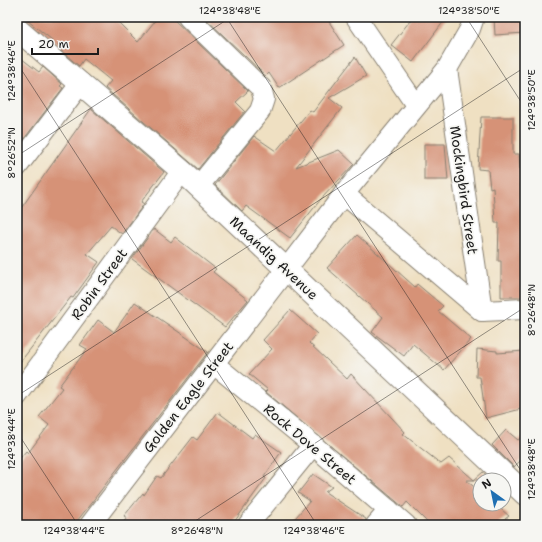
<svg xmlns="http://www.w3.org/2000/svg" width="542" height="542" viewBox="0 0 542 542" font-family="'Shantell Sans',sans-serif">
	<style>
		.building { fill: #d69277 }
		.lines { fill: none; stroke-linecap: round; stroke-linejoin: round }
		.minor-casing { stroke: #867e6f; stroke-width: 22 }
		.tertiary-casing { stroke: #867e6f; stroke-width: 24 }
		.minor { stroke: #fff; stroke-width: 20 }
		.tertiary { stroke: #fff; stroke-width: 22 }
		.ticks { fill: none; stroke: #1c1c1c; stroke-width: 1; stroke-opacity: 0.45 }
		.labels { text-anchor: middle; stroke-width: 3.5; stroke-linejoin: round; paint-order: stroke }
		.street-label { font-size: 14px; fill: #1c1c1c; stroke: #f6f6f2 }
		.neatline { fill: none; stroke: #1c1c1c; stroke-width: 1.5 }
		.ticks-label { font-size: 10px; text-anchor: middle; fill: #1c1c1c }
	</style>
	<rect width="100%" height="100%" fill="#f6f6f2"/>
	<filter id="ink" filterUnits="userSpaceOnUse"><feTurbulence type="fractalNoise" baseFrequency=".025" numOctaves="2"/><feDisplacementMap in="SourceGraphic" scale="8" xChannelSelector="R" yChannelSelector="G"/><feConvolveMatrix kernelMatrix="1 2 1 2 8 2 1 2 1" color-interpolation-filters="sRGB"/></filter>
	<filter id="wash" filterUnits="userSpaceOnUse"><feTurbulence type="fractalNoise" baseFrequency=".012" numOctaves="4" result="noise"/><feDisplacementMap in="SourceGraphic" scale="16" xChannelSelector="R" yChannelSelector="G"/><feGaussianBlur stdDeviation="0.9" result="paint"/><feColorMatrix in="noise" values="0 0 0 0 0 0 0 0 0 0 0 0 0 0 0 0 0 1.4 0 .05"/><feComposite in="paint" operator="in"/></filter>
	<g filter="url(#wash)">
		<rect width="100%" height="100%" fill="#efe0c2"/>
		<g id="blocks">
			<g class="building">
				<polygon points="23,17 113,17 138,42 158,17 171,17 248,91 236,102 245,111 198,169 105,88 111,81 84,59 79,66 59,49 61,47"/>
				<polygon points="204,17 326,17 344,45 279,88 269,73 266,76"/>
				<polygon points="413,17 447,17 413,62 391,45"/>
				<polygon points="494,17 525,17 525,33 495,35"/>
				<polygon points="17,55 39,72 43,67 62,84 60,86 63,88 17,148"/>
				<polygon points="355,57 366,76 329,98 342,108 296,167 339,150 354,164 321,199 290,238 246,206 242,211 215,185 254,136 276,151 310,110 313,112"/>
				<polygon points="91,109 164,172 141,202 144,204 122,234 111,226 87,254 99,262 73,298 71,297 17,366 17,214"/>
				<polygon points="481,117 513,117 513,154 519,154 524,235 525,235 525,297 501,297 501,261 498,261 499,223 495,223 493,187 490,188 488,170 478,169"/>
				<polygon points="424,144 445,144 448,180 424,180"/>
				<polygon points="154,229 171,242 175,237 216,269 213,272 248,300 225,327 132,259"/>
				<polygon points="357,235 415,287 417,284 443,306 438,311 471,339 444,370 413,344 404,356 372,332 383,317 327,268"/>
				<polygon points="135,302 208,352 74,525 17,525 17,462 26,451 28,453 49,425 39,417 62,388 59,386 87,349 80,345 98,320 114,332"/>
				<polygon points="290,310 317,334 309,343 347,379 351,374 405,432 403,434 441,464 449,458 474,480 483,472 492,480 466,480 480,492 480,504 495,504 509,516 497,525 430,525 407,502 403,507 266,392 268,390 249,374 272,349 263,340"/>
				<polygon points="477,349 497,351 497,353 525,351 525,408 486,418 480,377 476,377"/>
				<polygon points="218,412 252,438 255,434 281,452 264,477 266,478 232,525 121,525 127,518 124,516 143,493 144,495 157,476 161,478 193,437 197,440"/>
				<polygon points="506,430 518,440 525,435 525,456 514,467 492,445"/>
				<polygon points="313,474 332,487 325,492 366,519 365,525 289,525 310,501 298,493"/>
			</g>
		</g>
	</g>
	<g filter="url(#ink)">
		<use href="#blocks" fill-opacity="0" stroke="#867e6f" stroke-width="1"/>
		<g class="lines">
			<defs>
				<g id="minor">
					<polyline points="188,17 261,88 264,99 260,111 198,187"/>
					<polyline points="356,17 416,105"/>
					<polyline points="447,69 482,311"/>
					<polyline points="17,167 81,83"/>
					<polyline points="344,194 482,311 525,309"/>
					<polyline points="214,364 313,445 406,525"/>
					<polyline points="17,396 182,171"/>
					<polyline points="90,525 344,194 447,69 470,29 474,17"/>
					<polyline points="248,525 313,445"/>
					<polyline points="376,525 389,510"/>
				</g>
				<polyline id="tertiary" points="17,29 182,171 525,494"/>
			</defs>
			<use href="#minor" class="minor-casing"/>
			<use href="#tertiary" class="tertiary-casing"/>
			<use href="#minor" class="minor"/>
			<use href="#tertiary" class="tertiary"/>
		</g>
	</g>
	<path class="ticks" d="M226,17L525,477M466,17L525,108M17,63L317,525M17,156L231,17M17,396L525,67M17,432L78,525M189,525L525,307"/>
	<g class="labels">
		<g class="street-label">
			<text transform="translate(464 190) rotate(82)" y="5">Mockingbird Street</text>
			<text transform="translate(274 258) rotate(43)" y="5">Maandig Avenue</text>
			<text transform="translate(99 284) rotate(-54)" y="5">Robin Street</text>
			<text transform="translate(188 397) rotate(-52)" y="5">Golden Eagle Street</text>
			<text transform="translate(310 444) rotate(40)" y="5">Rock Dove Street</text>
		</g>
	</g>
	<rect width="542" height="542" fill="none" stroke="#f6f6f2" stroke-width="44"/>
	<g transform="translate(492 492) rotate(327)"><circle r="19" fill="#f6f6f2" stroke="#9f9f9c"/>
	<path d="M0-3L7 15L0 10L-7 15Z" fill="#1f6fb2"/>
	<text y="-6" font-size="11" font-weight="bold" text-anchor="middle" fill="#1c1c1c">N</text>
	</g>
	<path d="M32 48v6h66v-6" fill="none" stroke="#1c1c1c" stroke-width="2"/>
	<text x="38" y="48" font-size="12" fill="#1c1c1c" stroke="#f6f6f2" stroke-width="3" paint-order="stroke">20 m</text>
	<rect x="22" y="22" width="498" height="498" class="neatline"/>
	<g class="ticks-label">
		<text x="230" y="14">124°38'48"E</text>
		<text x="469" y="14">124°38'50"E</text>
		<text transform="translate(11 71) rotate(-90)" y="4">124°38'46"E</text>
		<text transform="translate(531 100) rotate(-90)" y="4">124°38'50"E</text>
		<text transform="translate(11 153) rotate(-90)" y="4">8°26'52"N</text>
		<text transform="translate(531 310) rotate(-90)" y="4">8°26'48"N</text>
		<text transform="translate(11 439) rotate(-90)" y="4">124°38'44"E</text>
		<text transform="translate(531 469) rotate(-90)" y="4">124°38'48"E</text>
		<text x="74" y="534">124°38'44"E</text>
		<text x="197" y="534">8°26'48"N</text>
		<text x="314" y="534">124°38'46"E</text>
	</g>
</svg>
